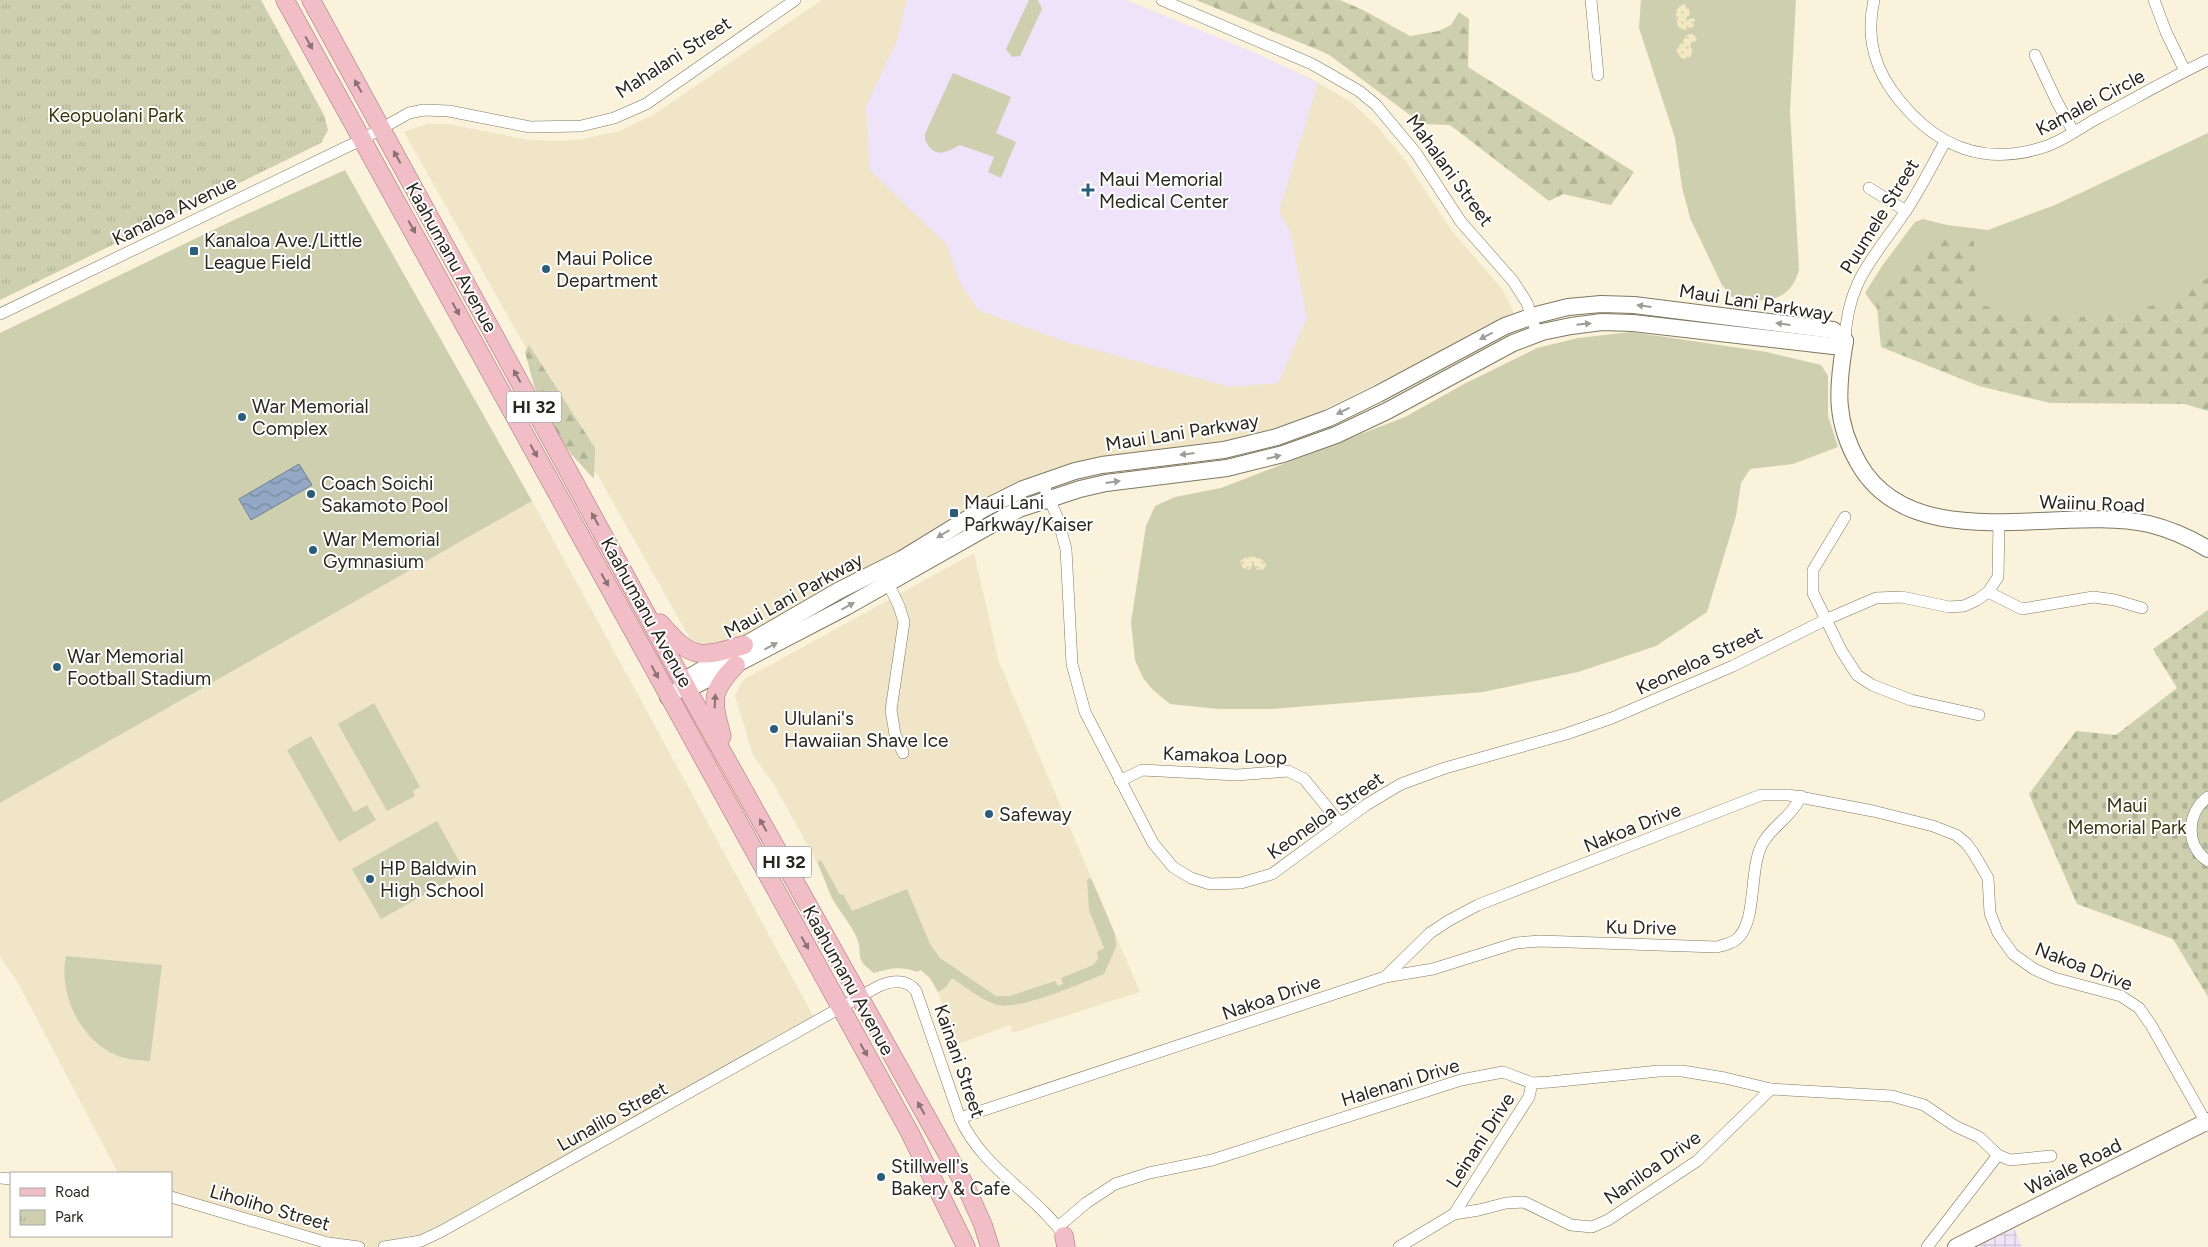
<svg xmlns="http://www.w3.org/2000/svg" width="2208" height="1247" viewBox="0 0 2208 1247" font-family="Figtree,sans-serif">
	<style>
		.built { fill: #f0e5c7 }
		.industrial { fill: url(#industrial-grid) }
		.medical { fill: #eee3f8 }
		.green { fill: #cdcfaf }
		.forest { fill: url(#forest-firs) }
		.sand { fill: url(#sand-dots) }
		.cemetery { fill: url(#cemetery-stones) }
		.park { fill: url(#park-tufts) }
		.water { fill: url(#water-waves); stroke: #738192 }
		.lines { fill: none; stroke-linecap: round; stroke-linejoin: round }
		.street-casing { stroke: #7f7863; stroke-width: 12 }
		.secondary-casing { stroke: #7f7863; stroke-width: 18 }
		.primary-casing { stroke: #a46d74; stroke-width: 19 }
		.street { stroke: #fff; stroke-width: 11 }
		.secondary { stroke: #fff; stroke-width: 16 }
		.primary { stroke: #f1bec7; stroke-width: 18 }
		.oneway { fill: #8d7272 }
		.oneway2 { fill: #9f9d9a }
		.poi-dot { fill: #2a5d7a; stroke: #fff; stroke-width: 2 }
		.labels { text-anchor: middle; stroke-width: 4; stroke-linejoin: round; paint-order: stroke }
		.shield { fill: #fff; stroke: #696762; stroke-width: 1 }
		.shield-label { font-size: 18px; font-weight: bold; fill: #29261e }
		.street-label { font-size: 19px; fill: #29261e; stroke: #fff }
		.park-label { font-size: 19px; fill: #36370d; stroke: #fff }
		.poi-label { font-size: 19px; fill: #29261e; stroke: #fff; text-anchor: start }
	</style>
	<defs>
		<pattern id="industrial-grid" width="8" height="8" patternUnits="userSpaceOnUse" patternTransform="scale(1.25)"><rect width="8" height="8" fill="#efe3f7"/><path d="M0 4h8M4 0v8" fill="none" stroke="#cdc3d3"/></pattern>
		<pattern id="forest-firs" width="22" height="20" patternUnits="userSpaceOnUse" patternTransform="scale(1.25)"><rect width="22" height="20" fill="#cdcfaf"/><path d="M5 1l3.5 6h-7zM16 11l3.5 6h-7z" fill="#b0b296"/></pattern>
		<pattern id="sand-dots" width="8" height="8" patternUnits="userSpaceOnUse" patternTransform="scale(1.25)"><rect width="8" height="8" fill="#f2e9c3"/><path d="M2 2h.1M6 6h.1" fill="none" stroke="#d0c8a7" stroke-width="1.8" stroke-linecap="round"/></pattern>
		<pattern id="cemetery-stones" width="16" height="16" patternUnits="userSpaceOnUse" patternTransform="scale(1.25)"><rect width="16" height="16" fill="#cdcfaf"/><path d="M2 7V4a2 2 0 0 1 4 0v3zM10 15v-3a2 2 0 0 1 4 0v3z" fill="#b0b296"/></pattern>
		<pattern id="park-tufts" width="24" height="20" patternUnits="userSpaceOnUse" patternTransform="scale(1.25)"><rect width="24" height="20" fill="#cdcfaf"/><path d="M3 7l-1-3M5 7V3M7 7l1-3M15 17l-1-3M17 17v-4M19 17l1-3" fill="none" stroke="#b0b296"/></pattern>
		<pattern id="water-waves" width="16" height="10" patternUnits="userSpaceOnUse" patternTransform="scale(1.25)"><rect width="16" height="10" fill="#93a8c4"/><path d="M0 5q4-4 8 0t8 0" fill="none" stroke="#78899f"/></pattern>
	</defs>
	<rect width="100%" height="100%" fill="#faf2da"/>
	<g class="built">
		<polygon points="822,0 1126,0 1306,76 1351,102 1377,126 1405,160 1452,231 1502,289 1515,315 1301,421 1254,438 1039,475 701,658 404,132 427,124 448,124 529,140 563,141 583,139 619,131 653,115"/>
		<polygon points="532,501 816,1021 442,1231 384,1247 359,1247 171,1197 171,1173 118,1173 18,983 0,956 0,803"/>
		<polygon points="974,553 999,662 1140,992 1012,1033 1010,1025 955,1045 936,986 930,978 913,964 901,961 864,966 860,959 859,945 855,934 832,898 819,866 775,786 753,755 735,696 743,680"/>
	</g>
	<polygon class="industrial" points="2014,1228 2022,1247 1977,1247 2011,1230"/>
	<polygon class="medical" points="907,0 1126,0 1263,56 1318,83 1279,211 1290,231 1307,318 1278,383 1230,387 1063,341 978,310 959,281 947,245 870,170 866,107 897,40"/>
	<g class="green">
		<polygon points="1029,0 1038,0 1042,9 1020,56 1012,57 1006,49"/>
		<path d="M1641,0H1796L1790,111L1799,269C1791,304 1762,303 1732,297L1722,285L1690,218L1682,187L1675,138L1639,28Z"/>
		<path d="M953,73L1011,97L996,133L1016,142L1001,178L988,172L994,157L960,145C945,153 935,159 925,140V134Z"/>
		<polygon points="2208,133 2208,292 2153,323 1878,311 1865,293 1882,266 1915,222 1923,219 1947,225 1988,230 2055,205"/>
		<polygon points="345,170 532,501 0,803 0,333 236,219"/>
		<polygon points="1631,332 1767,352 1821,365 1828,376 1828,416 1838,447 1793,464 1750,469 1741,483 1736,516 1707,612 1656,646 1578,672 1483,692 1271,709 1218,709 1170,704 1153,690 1143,678 1135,660 1131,622 1146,526 1155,506 1175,497 1221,488 1405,417 1466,383 1537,348 1578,338"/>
		<polygon points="374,703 420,787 413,791 415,796 387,811 338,724"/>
		<polygon points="311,736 354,812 367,805 376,820 339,842 287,750"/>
		<polygon points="437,821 465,872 381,919 352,869"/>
		<path d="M821,860L840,895L843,894L852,911L907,889L930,944L940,958L996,996H1010L1055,981L1058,986L1063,984L1061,978L1093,965L1098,959L1097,952L1104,948L1089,910L1087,880L1091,878L1115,934L1116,947L1104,974C1081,983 1016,1013 994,1004C979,998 965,987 952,978L946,987L938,992L930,978L921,970L917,972C901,966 891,968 874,973C851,956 866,954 855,934C849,921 839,911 832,898C827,887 823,874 817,862Z"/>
		<path d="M66,956L162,965L150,1061C138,1060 127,1060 116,1055C80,1040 58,993 66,956Z"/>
	</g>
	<g class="forest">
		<polygon points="1196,0 1340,0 1363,10 1410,36 1439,31 1451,25 1459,12 1469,19 1468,67 1634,172 1611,205 1563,194 1549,201 1450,125 1422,124 1328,54"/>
		<polygon points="1936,240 1974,241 1976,305 2074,318 2151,306 2208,278 2208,411 2185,404 2050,403 1979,386 1881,347 1875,287"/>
		<polygon points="529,345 595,448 594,479 571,454 559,436 535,389 525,352"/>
	</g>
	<g class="sand">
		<polygon points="1684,4 1689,9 1690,14 1685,21 1693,18 1695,20 1693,27 1684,30 1678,27 1676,16 1677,8"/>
		<polygon points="1691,34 1694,35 1697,40 1690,45 1693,52 1690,57 1685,59 1680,57 1676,50 1687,35"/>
		<path d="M1246,557C1254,556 1263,557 1266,565L1264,569L1257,570L1253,563L1250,570L1243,568L1240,561Z"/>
	</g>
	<polygon class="cemetery" points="2208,610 2208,997 2173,939 2077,904 2029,794 2076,731 2116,735 2177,688 2153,649"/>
	<polygon class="park" points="0,0 261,0 324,115 328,130 321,143 0,300"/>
	<polygon class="water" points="299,464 312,485 251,520 239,499"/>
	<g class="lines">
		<defs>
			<g id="street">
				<polyline points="1162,0 1312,64 1359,91 1376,105 1416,153 1461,222 1513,281 1527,303 1537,334"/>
				<polyline points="1591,0 1598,75"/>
				<path d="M1874,0C1865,39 1875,71 1900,101C1938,148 1986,166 2044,147C2063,141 2081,127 2098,118C2134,99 2170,78 2208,60"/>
				<polyline points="2154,0 2166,32 2185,71"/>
				<polyline points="2035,55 2057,102 2073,131"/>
				<polyline points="1869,188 1906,211"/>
				<polyline points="0,314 363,139 409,113 424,110 449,111 530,127 581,126 614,118 646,104 795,0"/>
				<path d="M1845,341C1847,281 1874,258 1905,212C1920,190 1932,165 1945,142"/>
				<polyline points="1042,482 1058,519 1066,549 1072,664 1085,712 1153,843 1173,867 1191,878 1210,884 1241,883 1272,874 1366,805 1401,784 1445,768 1566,734 1612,718 1733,666 1825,620 1876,598 1902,597 1949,607 1964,606 1977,600 1988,592 1998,577 1999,522"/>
				<polyline points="1845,517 1813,570 1813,593 1841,650 1857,675 1872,685 1911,700 1979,715"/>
				<polyline points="885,577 899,606 904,622 891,710 895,734 903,753"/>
				<polyline points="1988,592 2022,609 2093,597 2115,600 2142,608"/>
				<polyline points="1120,781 1142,770 1237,775 1288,771 1304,779 1340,823"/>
				<path d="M2208,797C2186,813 2185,846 2208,861"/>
				<path d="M1385,977L1433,969L1516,943L1540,941L1717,947C1725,945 1733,943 1738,938C1758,919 1748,865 1764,841C1775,824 1793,815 1801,796"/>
				<polyline points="960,1118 1385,977 1430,933 1448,921 1478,905 1761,795 1789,795 1873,811 1933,826 1956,835 1966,843 1974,854 1988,878 1990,913 1998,933 2013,954 2034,969 2054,978 2121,996 2139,1008 2151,1025 2208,1126"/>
				<polyline points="0,1178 11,1179"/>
				<polyline points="171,1197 328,1243 359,1247"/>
				<polyline points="1454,1214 1529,1097 1532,1083"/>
				<polyline points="1058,1227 1086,1203 1115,1184 1149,1173 1212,1160 1461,1080 1503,1072 1532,1083 1550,1082 1659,1071 1682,1071 1725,1078 1771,1089"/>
				<path d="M384,1247L421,1241L442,1231L879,986C892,980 907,979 916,991L960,1118C983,1170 1038,1195 1068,1241"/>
				<polyline points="1399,1247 1454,1214 1479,1210 1506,1203 1524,1202 1571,1225 1592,1227 1608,1220 1697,1161 1771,1089 1892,1096 1924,1105 1955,1126 1979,1137 1998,1155 2010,1160 2051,1156"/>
				<polyline points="1927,1247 1998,1155"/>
			</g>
			<g id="secondary">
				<path d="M1845,341C1837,388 1834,421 1859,464C1914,559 2061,504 2149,524C2169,529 2190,538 2208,549"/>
				<polyline points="690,685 698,684 846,607 1019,509 1080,489 1106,483 1227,468 1283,454 1336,435 1387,411 1513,343 1542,332 1571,326 1602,322 1633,323 1833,346 1845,341"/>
				<polyline points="668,697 685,685 693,675 838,591 902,559 985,508 1023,489 1075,471 1102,465 1224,450 1277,437 1329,418 1378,394 1505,326 1536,315 1568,307 1601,304 1634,305 1833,330 1845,341"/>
				<polyline points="1956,1247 2208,1121"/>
			</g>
			<g id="primary">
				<polyline points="285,0 910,1133 966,1247"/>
				<polyline points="311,0 696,705 967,1189 983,1225 990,1247"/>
				<path d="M660,623C692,660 698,658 744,645"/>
				<path d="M722,736C712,700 710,692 736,665"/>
				<polyline points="1064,1236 1066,1247"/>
			</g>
		</defs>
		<use href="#street" class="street-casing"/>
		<use href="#secondary" class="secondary-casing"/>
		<use href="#primary" class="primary-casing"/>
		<use href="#street" class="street"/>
		<use href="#secondary" class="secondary"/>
		<use href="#primary" class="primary"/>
	</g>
	<defs><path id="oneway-solid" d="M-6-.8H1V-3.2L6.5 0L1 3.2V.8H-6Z" transform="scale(1.25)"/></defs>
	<g class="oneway">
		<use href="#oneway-solid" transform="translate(309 43) rotate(61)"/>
		<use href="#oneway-solid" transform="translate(358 86) rotate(-119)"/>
		<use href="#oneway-solid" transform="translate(397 157) rotate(-119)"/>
		<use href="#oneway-solid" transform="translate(412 227) rotate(61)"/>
		<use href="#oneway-solid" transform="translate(456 309) rotate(61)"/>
		<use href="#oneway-solid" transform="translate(517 376) rotate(-119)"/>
		<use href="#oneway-solid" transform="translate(534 451) rotate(61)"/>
		<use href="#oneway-solid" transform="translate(595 519) rotate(-119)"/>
		<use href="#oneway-solid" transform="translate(605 580) rotate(61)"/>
		<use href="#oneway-solid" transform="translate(655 672) rotate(62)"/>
		<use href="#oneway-solid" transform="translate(715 701) rotate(-87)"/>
		<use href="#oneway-solid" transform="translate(763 825) rotate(-119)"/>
		<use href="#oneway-solid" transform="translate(805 943) rotate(61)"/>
		<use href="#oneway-solid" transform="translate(864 1050) rotate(61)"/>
		<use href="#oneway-solid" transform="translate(921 1108) rotate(-119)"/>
	</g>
	<g class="oneway2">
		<use href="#oneway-solid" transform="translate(1644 306) rotate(-173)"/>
		<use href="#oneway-solid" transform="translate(1584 324) rotate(-6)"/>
		<use href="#oneway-solid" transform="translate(1783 324) rotate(-173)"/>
		<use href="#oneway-solid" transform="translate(1486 336) rotate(153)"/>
		<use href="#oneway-solid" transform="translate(1343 411) rotate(154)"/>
		<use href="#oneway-solid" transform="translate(1187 454) rotate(173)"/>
		<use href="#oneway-solid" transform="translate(1274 457) rotate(-14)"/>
		<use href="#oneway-solid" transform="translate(1113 482) rotate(-8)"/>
		<use href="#oneway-solid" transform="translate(943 534) rotate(149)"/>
		<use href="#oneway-solid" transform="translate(848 606) rotate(-29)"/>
		<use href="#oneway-solid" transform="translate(771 646) rotate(-28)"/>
	</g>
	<g class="poi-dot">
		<path d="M1085.5 182.5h5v5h5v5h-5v5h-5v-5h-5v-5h5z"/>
		<rect x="189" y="246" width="10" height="10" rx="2.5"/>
		<circle cx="546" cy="269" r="5"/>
		<circle cx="242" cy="417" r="5"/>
		<circle cx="311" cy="494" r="5"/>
		<rect x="949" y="508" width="10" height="10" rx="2.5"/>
		<circle cx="313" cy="550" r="5"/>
		<circle cx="57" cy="667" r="5"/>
		<circle cx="774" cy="729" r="5"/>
		<circle cx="989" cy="814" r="5"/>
		<circle cx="370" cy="879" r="5"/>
		<circle cx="881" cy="1177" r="5"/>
	</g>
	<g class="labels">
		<g class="shield">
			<rect x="506.5" y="391.5" width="55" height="31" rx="4"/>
			<rect x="756.5" y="846.5" width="55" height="31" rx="4"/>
		</g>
		<g class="shield-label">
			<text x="534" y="413">HI 32</text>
			<text x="784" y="868">HI 32</text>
		</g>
		<g class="street-label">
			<text transform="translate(673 57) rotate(-33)" y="7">Mahalani Street</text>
			<text transform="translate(2090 102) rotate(-28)" y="7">Kamalei Circle</text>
			<text transform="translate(1450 170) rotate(54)" y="7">Mahalani Street</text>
			<text transform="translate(174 210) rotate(-26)" y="7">Kanaloa Avenue</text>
			<text transform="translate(1879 216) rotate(-58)" y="7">Puumele Street</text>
			<text transform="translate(452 257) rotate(61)" y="7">Kaahumanu Avenue</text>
			<text transform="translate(1756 302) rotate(9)" y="7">Maui Lani Parkway</text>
			<text transform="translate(1182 432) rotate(-9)" y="7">Maui Lani Parkway</text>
			<text transform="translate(2092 503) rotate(2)" y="7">Waiinu Road</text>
			<text transform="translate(793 595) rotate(-29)" y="7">Maui Lani Parkway</text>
			<text transform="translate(647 612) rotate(61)" y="7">Kaahumanu Avenue</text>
			<text transform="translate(1699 660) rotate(-25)" y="7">Keoneloa Street</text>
			<text transform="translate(1225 755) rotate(2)" y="7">Kamakoa Loop</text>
			<text transform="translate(1325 815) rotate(-35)" y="7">Keoneloa Street</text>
			<text transform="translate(1632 827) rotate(-22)" y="7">Nakoa Drive</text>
			<text transform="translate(1641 927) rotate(1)" y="7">Ku Drive</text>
			<text transform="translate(2084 966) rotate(21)" y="7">Nakoa Drive</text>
			<text transform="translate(849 980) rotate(61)" y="7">Kaahumanu Avenue</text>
			<text transform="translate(1271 997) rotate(-19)" y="7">Nakoa Drive</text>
			<text transform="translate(960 1061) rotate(71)" y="7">Kainani Street</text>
			<text transform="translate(1400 1082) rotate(-17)" y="7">Halenani Drive</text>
			<text transform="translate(612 1116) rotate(-29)" y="7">Lunalilo Street</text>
			<text transform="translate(1480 1140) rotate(-57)" y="7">Leinani Drive</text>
			<text transform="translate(2073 1166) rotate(-26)" y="7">Waiale Road</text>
			<text transform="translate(1652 1167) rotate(-35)" y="7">Naniloa Drive</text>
			<text transform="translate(270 1207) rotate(16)" y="7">Liholiho Street</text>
		</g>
		<g class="park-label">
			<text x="116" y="122">Keopuolani Park</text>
			<text x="2127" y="812">Maui<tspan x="2127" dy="22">Memorial Park</tspan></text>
		</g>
		<g class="poi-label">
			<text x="1099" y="186">Maui Memorial<tspan x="1099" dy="22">Medical Center</tspan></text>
			<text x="204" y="247">Kanaloa Ave./Little<tspan x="204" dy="22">League Field</tspan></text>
			<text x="556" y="265">Maui Police<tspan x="556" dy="22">Department</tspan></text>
			<text x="252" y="413">War Memorial<tspan x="252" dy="22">Complex</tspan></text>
			<text x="321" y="490">Coach Soichi<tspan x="321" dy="22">Sakamoto Pool</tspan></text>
			<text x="964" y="509">Maui Lani<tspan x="964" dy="22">Parkway/Kaiser</tspan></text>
			<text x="323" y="546">War Memorial<tspan x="323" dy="22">Gymnasium</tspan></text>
			<text x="67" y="663">War Memorial<tspan x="67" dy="22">Football Stadium</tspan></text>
			<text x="784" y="725">Ululani's<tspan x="784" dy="22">Hawaiian Shave Ice</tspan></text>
			<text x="999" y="821">Safeway</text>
			<text x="380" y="875">HP Baldwin<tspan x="380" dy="22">High School</tspan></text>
			<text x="891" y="1173">Stillwell's<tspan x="891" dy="22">Bakery &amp; Cafe</tspan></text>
		</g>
	</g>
	<rect x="10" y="1172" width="162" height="65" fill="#ffffff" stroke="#a9a8a5"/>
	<rect x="20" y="1188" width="25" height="8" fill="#f1bec7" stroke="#a9a8a5"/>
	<text x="55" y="1197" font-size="15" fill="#29261e">Road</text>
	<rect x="20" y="1210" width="25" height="15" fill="url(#park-tufts)" stroke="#a9a8a5"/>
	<text x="55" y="1222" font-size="15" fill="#29261e">Park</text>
</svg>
